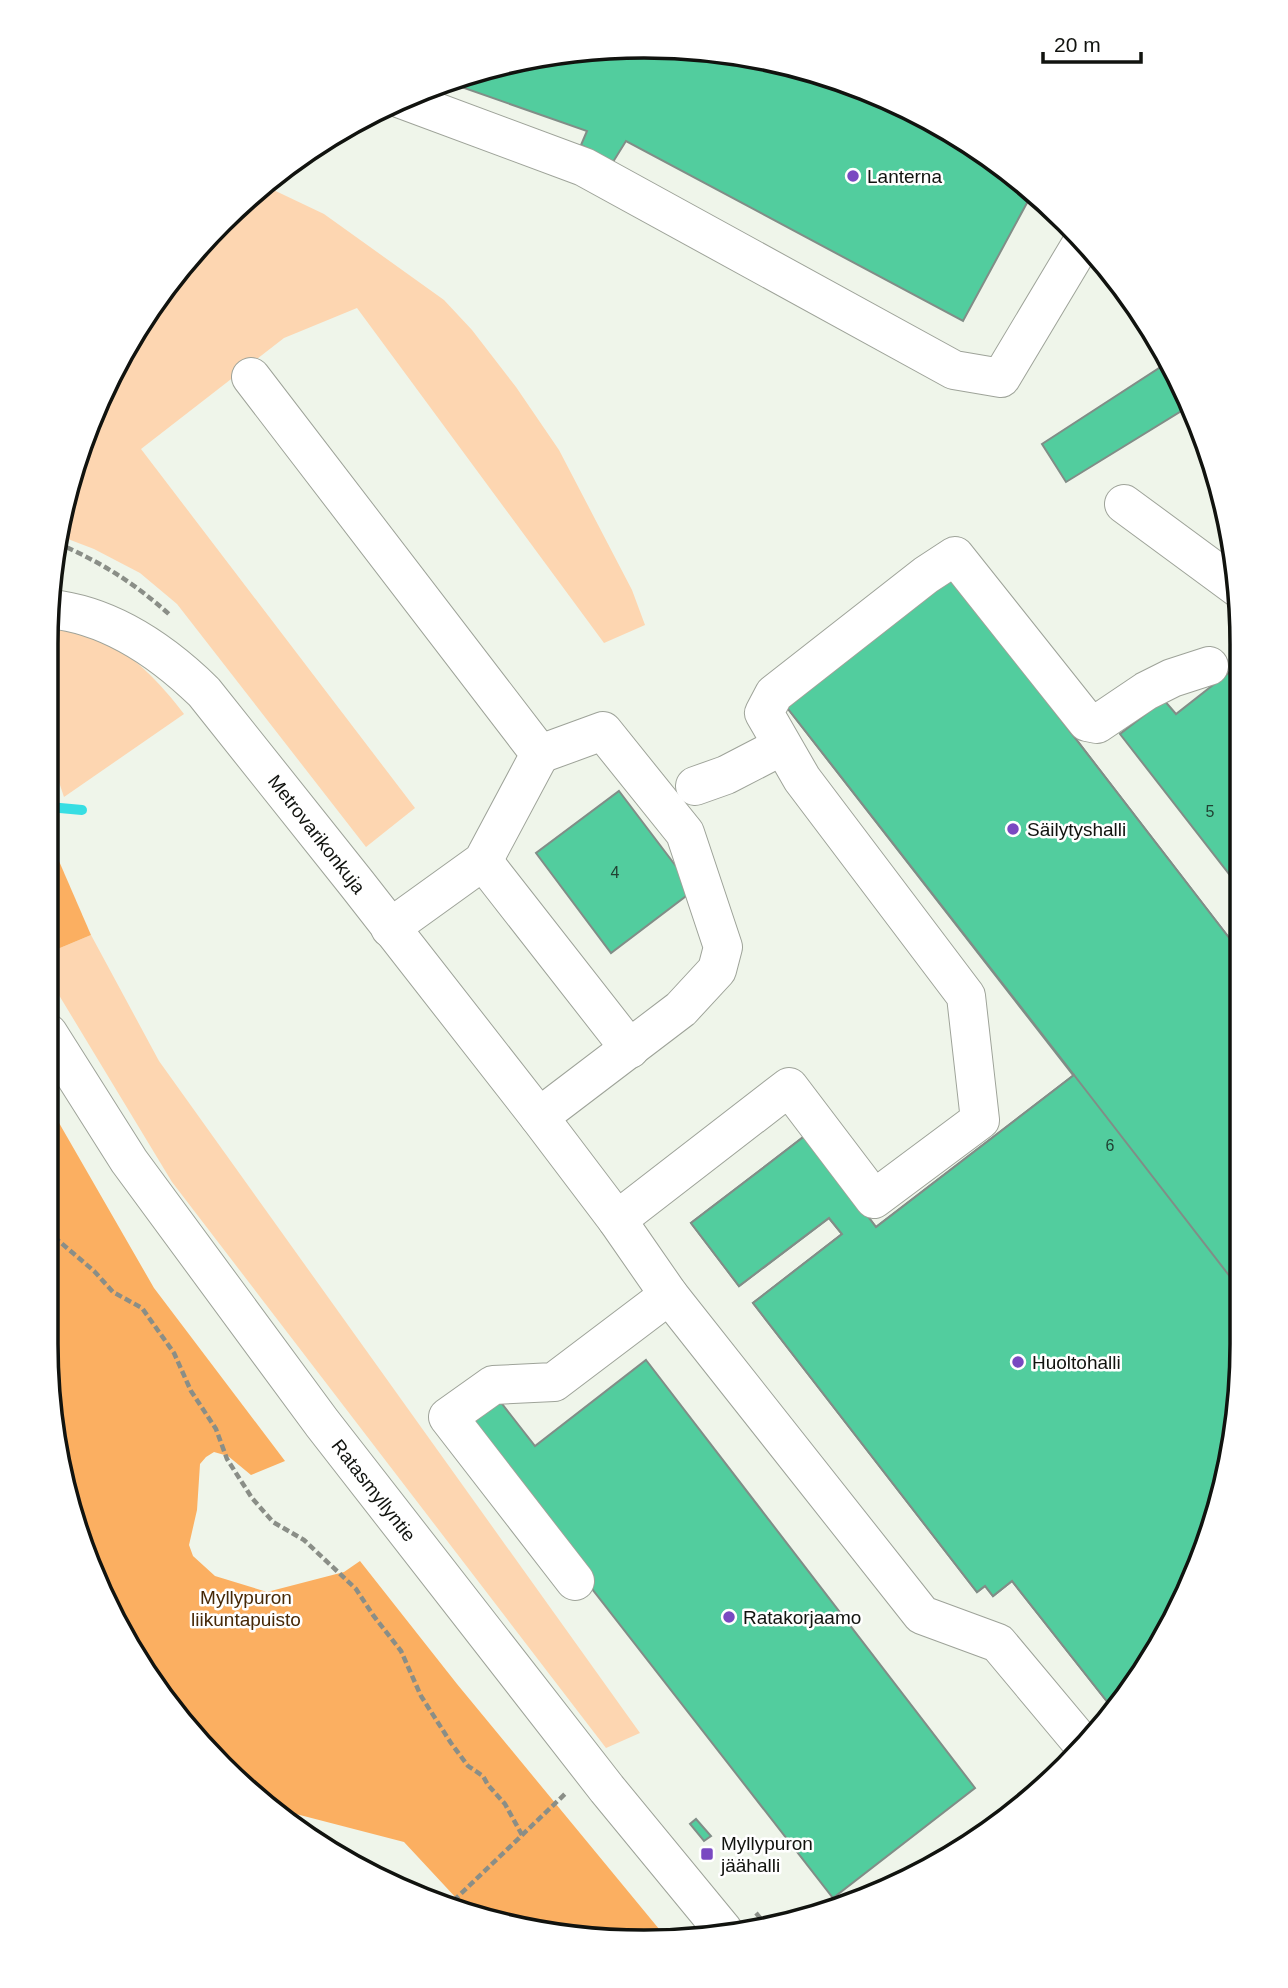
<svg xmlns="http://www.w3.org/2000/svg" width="1288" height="1988" viewBox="0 0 1288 1988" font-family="Helvetica,sans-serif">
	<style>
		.green { fill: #fdd6b1 }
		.forest { fill: #fbaf61 }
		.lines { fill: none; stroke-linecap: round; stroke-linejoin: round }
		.stream { stroke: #37dee3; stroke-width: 10 }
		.building { fill: #52cd9e; stroke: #818d87; stroke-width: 2 }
		.minor-casing { stroke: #9ea399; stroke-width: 40 }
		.path { stroke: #8a8e87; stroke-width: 4.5; stroke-dasharray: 7 3.5; stroke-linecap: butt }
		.minor { stroke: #fff; stroke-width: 38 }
		.poi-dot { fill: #7949c1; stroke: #fff; stroke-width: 2.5 }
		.labels { text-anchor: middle; stroke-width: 5; stroke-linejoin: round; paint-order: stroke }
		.number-label { font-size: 16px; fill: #214233 }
		.poi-label { font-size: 19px; fill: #11130f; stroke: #fff; text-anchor: start }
		.street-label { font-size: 19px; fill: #11130f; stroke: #fff }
		.park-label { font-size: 19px; fill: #472907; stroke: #fff }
		.rim { fill: none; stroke: #11130f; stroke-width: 3.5 }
	</style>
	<rect width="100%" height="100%" fill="#eff5ea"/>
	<g class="green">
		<polygon points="263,185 324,214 444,300 472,330 516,387 559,450 632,590 645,625 604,643 357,308 284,338 141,449 415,808 366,847 177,604 140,573 94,549 60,536 107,380 194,250"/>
		<path d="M50,628C64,631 80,632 93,637C131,650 161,684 184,714L64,797L49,752Z"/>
		<polygon points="91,935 159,1061 640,1733 606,1748 172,1182 48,977 48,953"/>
	</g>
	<g class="forest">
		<polygon points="49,838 91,935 48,953"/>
		<polygon points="47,1102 154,1288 285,1461 251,1475 228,1456 214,1452 206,1457 200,1464 197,1510 189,1545 193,1556 215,1576 267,1592 344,1572 360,1561 457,1684 664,1935 605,1941 471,1914 404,1842 269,1807 147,1677 77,1536 46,1344"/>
	</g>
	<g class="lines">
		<polyline class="stream" points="49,807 82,810"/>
	</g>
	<g class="building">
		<polygon points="604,47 722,51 836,77 943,125 1034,190 963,321 626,141 613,162 581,145 587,131 447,82 489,66"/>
		<polygon points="1170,361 1181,380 1191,405 1066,482 1042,444"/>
		<polygon points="951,577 1240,952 1238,1287 785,705"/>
		<polygon points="951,577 1240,952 1237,1422 1197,1573 1113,1709 1012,1581 993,1596 985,1586 977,1592 753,1303 842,1234 829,1218 739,1286 691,1223 806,1135 876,1227 1074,1075 785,705"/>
		<polygon points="1241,663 1240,888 1120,734 1164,700 1176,714"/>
		<polygon points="619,791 694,890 611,953 536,853"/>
		<polygon points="1074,1075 1238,1287 1237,1422 1197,1573 1113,1709 1012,1581 993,1596 985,1586 977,1592 753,1303 842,1234 829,1218 739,1286 691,1223 806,1135 876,1227"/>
		<polygon points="646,1360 975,1788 833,1898 465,1426 499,1400 535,1446"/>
		<polygon points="696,1819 711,1836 704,1841 690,1824"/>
	</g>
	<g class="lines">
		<defs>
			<g id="minor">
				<polyline points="401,99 584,167 954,370 1001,378 1083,241"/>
				<polyline points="251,377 540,754 483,861 390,928"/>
				<polyline points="1124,504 1238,588"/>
				<path d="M50,609C110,615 162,651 204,692L357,884L539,1117L617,1220L669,1295L922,1615L998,1643L1085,1747"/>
				<polyline points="695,786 726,775 782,746"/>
				<polyline points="483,861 630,1049"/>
				<polyline points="48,1033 129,1161 322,1423 607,1789 723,1930"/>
				<polyline points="539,1117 681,1009 717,970 723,947 685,833 603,731 540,754"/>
				<polyline points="617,1220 789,1087 874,1199 980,1120 966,996 802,779 764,713 774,694 926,575 955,556 1087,722 1097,724 1146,691 1172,678 1209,666"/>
				<polyline points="575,1581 448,1417 493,1385 554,1382 669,1295"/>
			</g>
		</defs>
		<use href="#minor" class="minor-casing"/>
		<g class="path">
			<path d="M57,543C101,562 136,584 171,616"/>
			<polyline points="46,1230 94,1271 113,1292 142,1308 174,1353 191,1391 216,1429 227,1459 252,1498 273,1522 304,1540 356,1589 373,1615 401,1651 421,1696 451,1743 468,1766 483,1776 488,1785 505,1804 522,1835"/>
			<polyline points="446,1908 567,1792"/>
			<polyline points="756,1913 766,1925"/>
		</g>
		<use href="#minor" class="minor"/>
	</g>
	<g class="poi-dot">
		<circle cx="853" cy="176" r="7"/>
		<circle cx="1013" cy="829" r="7"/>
		<circle cx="1018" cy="1362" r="7"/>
		<circle cx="729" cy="1617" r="7"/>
		<rect x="700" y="1847" width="14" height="14" rx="3.5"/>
	</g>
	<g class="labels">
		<g class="number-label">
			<text x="1210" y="817">5</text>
			<text x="615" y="878">4</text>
			<text x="1110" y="1151">6</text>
		</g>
		<g class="poi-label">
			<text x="867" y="183">Lanterna</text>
			<text x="1027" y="836">Säilytyshalli</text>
			<text x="1032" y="1369">Huoltohalli</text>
			<text x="743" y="1624">Ratakorjaamo</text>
			<text x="721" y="1850">Myllypuron<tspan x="721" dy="22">jäähalli</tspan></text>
		</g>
		<g class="street-label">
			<text transform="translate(317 834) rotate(52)" y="7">Metrovarikonkuja</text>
			<text transform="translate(374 1490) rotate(52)" y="7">Ratasmyllyntie</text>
		</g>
		<g class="park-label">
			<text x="246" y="1604">Myllypuron<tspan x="246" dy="22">liikuntapuisto</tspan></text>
		</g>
	</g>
	<path d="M0 0H1288V1988H0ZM644 58H644A586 586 0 0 1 1230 644V1344A586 586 0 0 1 644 1930H644A586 586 0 0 1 58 1344V644A586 586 0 0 1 644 58Z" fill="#fff" fill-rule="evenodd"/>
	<path class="rim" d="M644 58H644A586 586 0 0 1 1230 644V1344A586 586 0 0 1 644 1930H644A586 586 0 0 1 58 1344V644A586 586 0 0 1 644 58Z"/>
	<path d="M1043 52v10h98v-10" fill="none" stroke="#11130f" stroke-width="3.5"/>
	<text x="1054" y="52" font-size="21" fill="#11130f" stroke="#ffffff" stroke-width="5" paint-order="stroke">20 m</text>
</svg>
